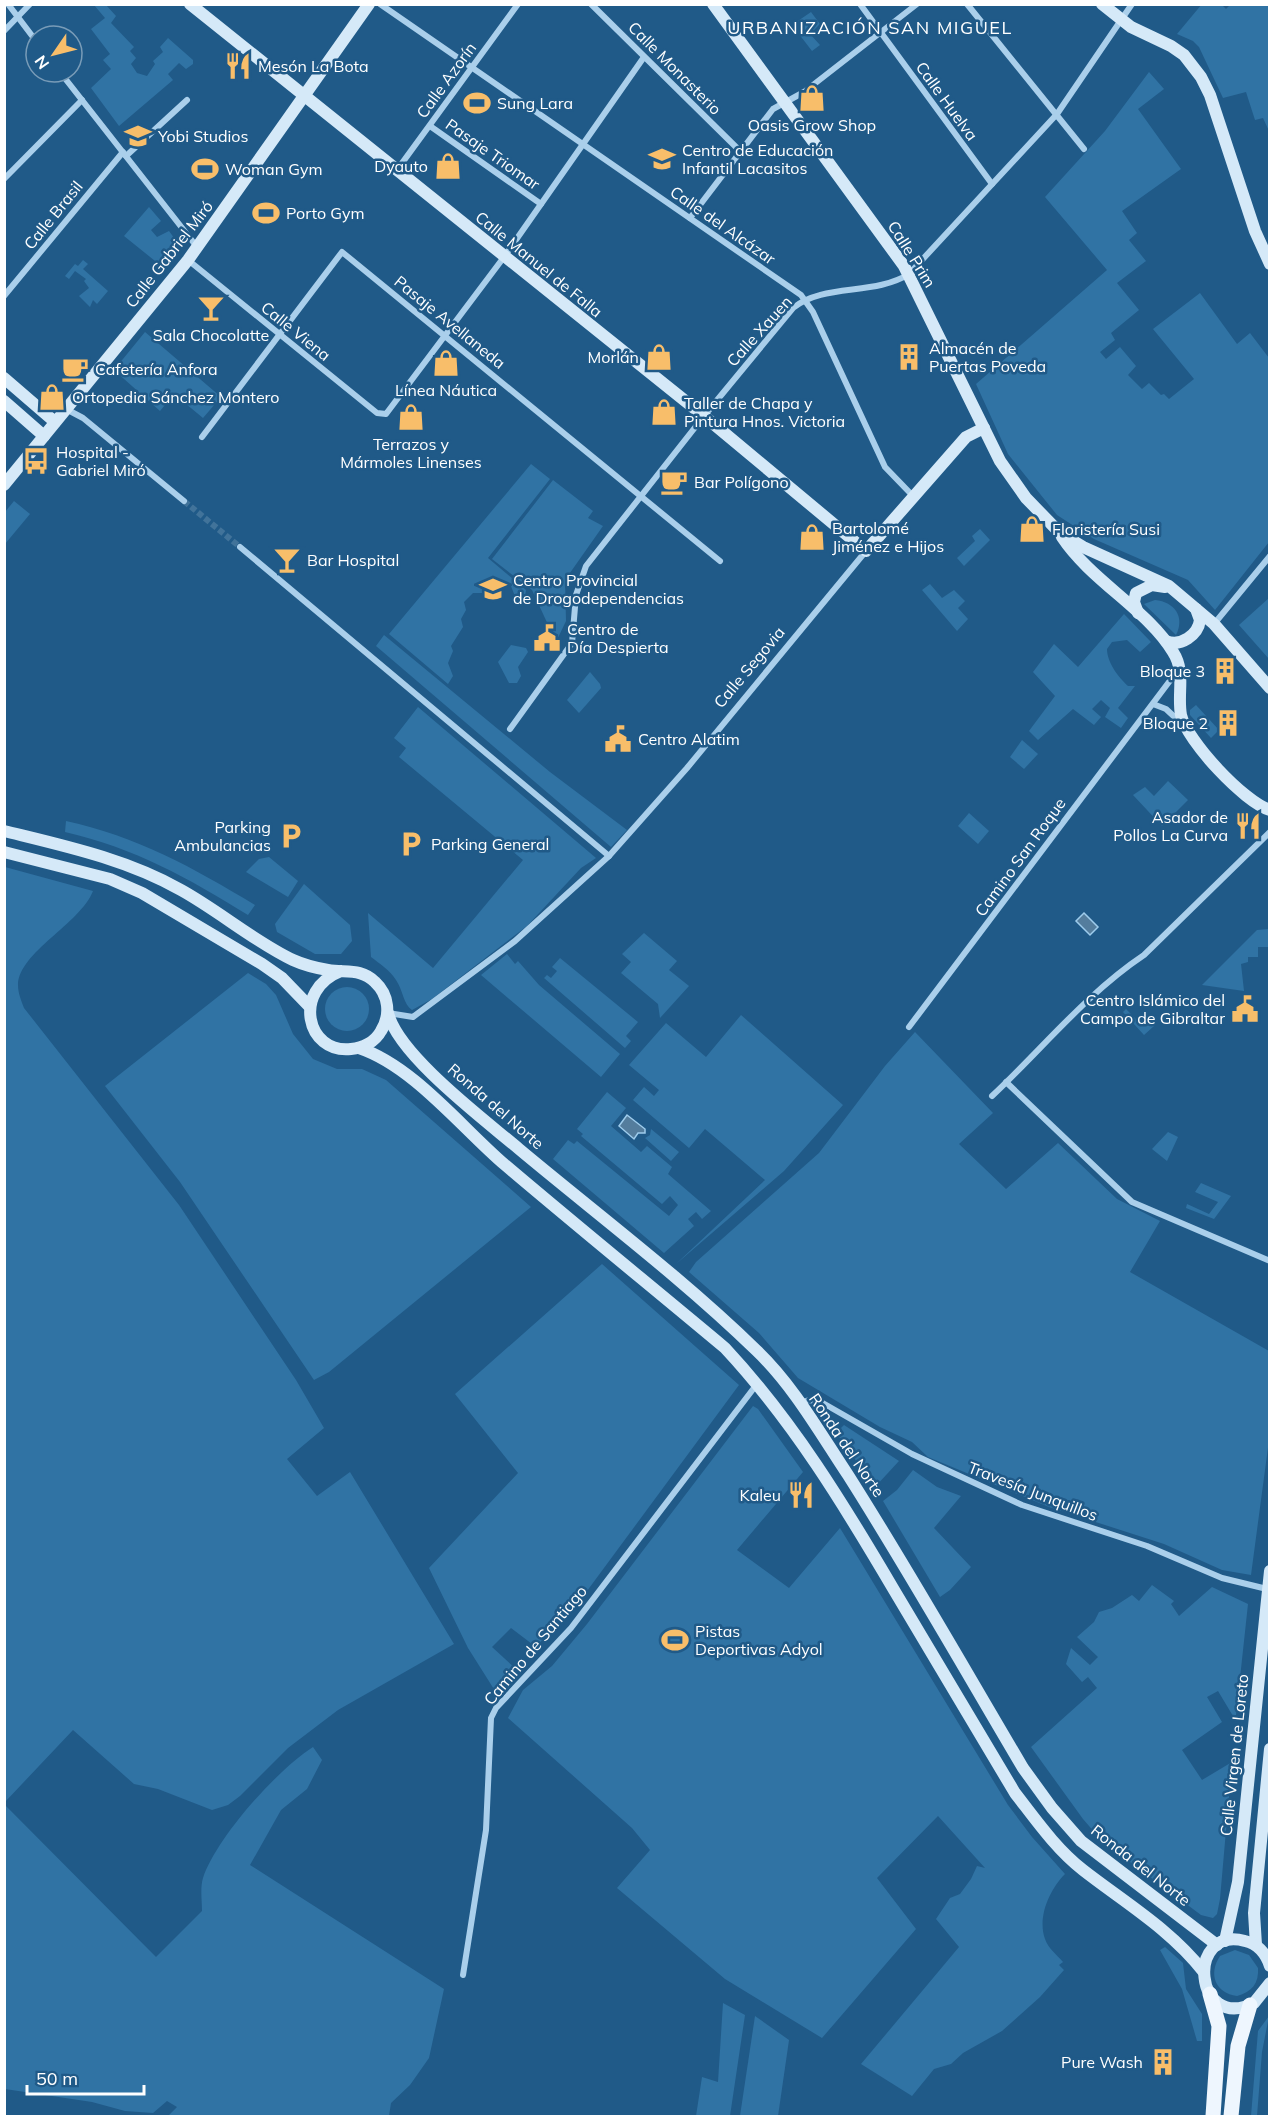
<svg xmlns="http://www.w3.org/2000/svg" width="1274" height="2121" viewBox="0 0 1274 2121" font-family="Mulish,sans-serif">
	<style>
		.green { fill: #3073a4 }
		.water { fill: #547d9d; stroke: #9eccec; stroke-width: 1.5 }
		.lines { fill: none; stroke-linecap: round; stroke-linejoin: round }
		.street-tunnel { stroke: #41739a; stroke-width: 6; stroke-dasharray: 6 3; stroke-linecap: butt }
		.street { stroke: #aacfeb; stroke-width: 6 }
		.secondary { stroke: #d5e9f8; stroke-width: 12 }
		.primary { stroke: #eef6fe; stroke-width: 15 }
		.labels { text-anchor: middle; stroke-width: 5; stroke-linejoin: round; paint-order: stroke }
		.poi-label { font-size: 16px; fill: #fff; stroke: #205a88; text-anchor: start }
		.street-label { font-size: 16px; fill: #fff; stroke: #205a88 }
		.neighbourhood-label { font-size: 18px; letter-spacing: 1.5px; fill: #fff; stroke: #205a88 }
	</style>
	<rect width="100%" height="100%" fill="#205a88"/>
	<g class="green">
		<polygon points="1202,4 1222,5 1226,9 1230,5 1269,5 1269,131 1263,118 1255,120 1246,92 1223,98 1199,47 1193,41 1177,34"/>
		<polygon points="94,5 106,5 116,16 111,23 134,47 130,51 136,58 131,64 137,73 147,76 155,64 153,61 163,52 160,47 168,38 193,60 193,64 186,69 179,63 168,74 173,80 119,126 91,88 111,69 103,60 110,54 91,29 105,18"/>
		<polygon points="811,12 820,24 810,34 820,45 812,51 792,25"/>
		<polygon points="1149,72 1164,89 1138,109 1181,169 1122,211 1137,233 1129,240 1146,261 1117,283 1139,310 1111,333 1115,340 1100,352 1106,359 1120,347 1136,366 1128,375 1142,389 1149,383 1161,395 1164,394 1169,399 1194,379 1153,329 1200,293 1237,344 1250,333 1269,358 1269,542 1215,610 1188,580 1094,539 1057,515 1008,454 976,384 1107,270 1045,197 1105,131"/>
		<polygon points="149,207 161,221 151,230 157,237 169,231 180,246 165,269 124,236"/>
		<polygon points="83,260 88,264 83,269 108,291 97,304 93,300 90,307 79,296 89,288 84,281 86,279 75,271 69,279 65,276 75,264 78,266"/>
		<polygon points="145,332 221,397 203,418 174,394 160,411 114,370"/>
		<polygon points="531,464 550,479 488,558 526,590 525,597 516,599 511,586 496,585 490,593 473,593 464,602 466,610 461,619 463,627 451,646 453,651 448,663 453,676 448,684 389,634"/>
		<polygon points="553,480 593,511 588,518 603,526 565,580 566,621 556,642 532,590 492,559"/>
		<polygon points="14,501 30,514 5,544 5,512"/>
		<polygon points="980,529 990,540 964,566 957,558 975,541 972,536"/>
		<polygon points="930,584 942,598 954,590 965,601 958,608 968,619 957,631 922,590"/>
		<polygon points="1269,598 1269,659 1239,625"/>
		<path d="M1155,600C1175,602 1185,617 1176,635L1144,604Z"/>
		<path d="M1124,614L1151,642L1140,652L1127,640L1112,642L1107,649C1107,662 1118,677 1128,686H1135L1118,708L1128,718L1121,728L1105,717L1110,708L1101,700L1092,709L1101,717L1094,725L1073,709L1038,740L1029,731L1055,696L1033,672L1054,644L1078,667Z"/>
		<polygon points="384,635 550,772 627,830 611,847 376,646"/>
		<polygon points="511,645 526,648 528,652 518,667 521,676 517,683 509,683 498,662"/>
		<polygon points="590,672 600,684 601,688 579,713 567,700"/>
		<polygon points="1196,705 1219,730 1211,738 1190,715 1190,710"/>
		<path d="M418,707L596,858L581,868L527,926L432,999L412,1010C403,1004 403,990 396,980C390,970 380,964 371,957L368,913L433,968L523,860L399,757L406,748L394,738Z"/>
		<polygon points="1022,740 1038,754 1024,769 1010,757"/>
		<polygon points="1168,781 1188,800 1162,826 1133,795 1145,787 1154,796"/>
		<polygon points="969,813 989,831 978,844 958,826"/>
		<path d="M66,821C136,836 194,868 255,905L248,915C188,878 135,848 65,832Z"/>
		<polygon points="269,857 298,881 288,897 246,872 259,859"/>
		<path d="M5,867L93,891C80,924 19,952 18,985C18,993 21,1000 24,1008L179,1205L296,1380L324,1428L287,1459L317,1496L350,1472L454,1644L338,1710L288,1748L240,1796L228,1805L212,1810L158,1789L134,1784L73,1730L5,1802Z"/>
		<polygon points="304,884 350,925 352,941 341,954 315,954 277,932 275,924"/>
		<polygon points="1269,929 1269,947 1258,947 1258,957 1248,957 1248,962 1241,964 1244,991 1202,985 1257,930"/>
		<polygon points="644,933 677,961 669,970 689,986 660,1018 658,1004 621,973 631,962 622,954"/>
		<polygon points="507,954 515,964 518,961 539,985 620,1054 601,1077 481,975"/>
		<polygon points="560,958 638,1022 626,1036 631,1041 625,1048 544,978 547,975 551,978 557,971 552,967"/>
		<polygon points="248,973 266,984 276,995 293,1034 313,1059 337,1069 362,1069 386,1080 531,1207 329,1372 314,1380 180,1182 105,1086"/>
		<circle cx="347" cy="1009" r="22"/>
		<polygon points="1126,1009 1139,1022 1145,1017 1154,1026 1144,1035 1123,1012"/>
		<polygon points="741,1015 843,1105 784,1171 676,1264 765,1180 705,1129 689,1148 633,1100 644,1087 654,1096 659,1090 629,1065 666,1023 706,1057"/>
		<polygon points="915,1032 993,1113 959,1144 1006,1189 1058,1143 1117,1199 1160,1221 1130,1272 1269,1351 1269,1440 1251,1575 1222,1570 1164,1544 1049,1507 928,1457 912,1442 880,1427 798,1378 759,1333 689,1272 696,1262 819,1153 885,1066"/>
		<polygon points="607,1092 626,1108 611,1126 641,1152 647,1146 672,1167 668,1174 711,1211 702,1219 696,1212 688,1219 694,1226 664,1253 553,1159 568,1140 574,1144 577,1141 669,1216 678,1205 670,1196 662,1204 581,1136 583,1134 577,1129"/>
		<polygon points="651,1129 679,1152 671,1161 645,1138 650,1135"/>
		<polygon points="1168,1132 1178,1137 1167,1161 1152,1149"/>
		<polygon points="1201,1183 1231,1196 1214,1219 1186,1208 1187,1204 1209,1214 1218,1202 1195,1192"/>
		<polygon points="602,1264 739,1385 587,1591 536,1647 511,1628 492,1647 518,1671 507,1679 497,1694 468,1648 429,1568 518,1473 455,1394"/>
		<path d="M753,1406L758,1409L803,1472L737,1550L789,1588L840,1528L1008,1805L1032,1837L1065,1874C1050,1889 1037,1917 1045,1939C1048,1948 1057,1955 1063,1962L1059,1965L1064,1970L1040,1997L1002,2031L963,2053L951,2064L934,2069L912,2096L861,2064L959,1947L936,1919L950,1898L960,1894L971,1879L977,1866L985,1868L938,1816L877,1878L916,1929L822,2038L725,1979L617,1888L650,1850L632,1828L508,1718L523,1690L552,1666L587,1624Z"/>
		<polygon points="844,1425 899,1461 875,1487 836,1433"/>
		<polygon points="913,1470 937,1487 961,1496 934,1528 971,1567 950,1590 940,1597 883,1501 897,1490"/>
		<polygon points="1152,1585 1174,1601 1171,1604 1179,1616 1212,1587 1248,1604 1236,1715 1233,1716 1218,1691 1207,1697 1222,1722 1182,1750 1202,1780 1232,1762 1220,1899 1217,1914 1213,1918 1201,1915 1102,1841 1083,1819 1031,1747 1097,1688 1088,1677 1082,1682 1066,1664 1071,1648 1090,1665 1098,1657 1077,1637 1094,1622 1099,1612 1112,1608 1132,1595 1139,1601"/>
		<path d="M313,1747L322,1760L307,1789L281,1810L250,1865L444,1989L429,2058L410,2085L391,2103L389,2116H168L177,2107L167,2101L153,2113L125,2111L92,2102L5,2089V1805L156,1957L202,1911C202,1901 200,1888 203,1878C217,1837 277,1770 313,1747Z"/>
		<polygon points="1165,1947 1183,1963 1186,1989 1202,2014 1202,2041 1197,2041 1182,1989 1160,1950"/>
		<path d="M1235,1950L1249,1955L1258,1968C1259,1983 1252,1992 1237,1996C1215,1993 1208,1974 1220,1956Z"/>
		<polygon points="723,2003 745,2015 730,2116 696,2116 702,2077 718,2082"/>
		<polygon points="755,2016 789,2040 778,2116 740,2116"/>
		<polygon points="1269,2016 1262,2052 1257,2116 1251,2116 1258,2031"/>
	</g>
	<g class="water">
		<polygon points="1084,913 1098,927 1090,935 1076,921"/>
		<polygon points="627,1115 645,1129 645,1133 638,1133 634,1139 619,1126"/>
	</g>
	<g class="lines">
		<polyline class="street-tunnel" points="184,501 240,547"/>
		<g class="street">
			<polyline points="8,4 36,41"/>
			<polyline points="380,4 801,295 813,312 885,467 913,496"/>
			<polyline points="591,4 739,150"/>
			<polyline points="860,4 992,184"/>
			<polyline points="967,4 1084,149"/>
			<polyline points="4,31 30,4"/>
			<polyline points="60,72 197,247"/>
			<polyline points="430,126 541,204"/>
			<polyline points="126,156 187,100"/>
			<polyline points="397,170 518,4"/>
			<polyline points="4,179 82,100"/>
			<polyline points="690,218 773,109 804,92 917,4"/>
			<polyline points="188,260 377,413 386,414 504,257 644,57"/>
			<polyline points="4,296 123,152"/>
			<polyline points="66,409 83,418 184,501"/>
			<polyline points="202,437 342,252 720,561"/>
			<polyline points="240,547 609,856"/>
			<polyline points="1214,624 1270,556"/>
			<polyline points="1153,704 1166,709 1181,723"/>
			<path d="M510,729L572,643L576,595L586,566L704,416L793,308C824,283 874,296 909,274L1057,114L1132,4"/>
			<polyline points="388,1013 413,1017 515,941 609,856 687,768 866,551"/>
			<polyline points="909,1027 1178,670"/>
			<polyline points="1006,1082 1132,1202 1270,1261"/>
			<path d="M992,1096C1042,1049 1087,993 1144,955L1270,832"/>
			<polyline points="800,1403 809,1400 821,1402 912,1454 1022,1505 1147,1546 1222,1578 1267,1589"/>
			<polyline points="463,1975 486,1830 491,1718 496,1708 571,1628 757,1384"/>
		</g>
		<g class="secondary">
			<polyline points="190,4 704,416 866,551 966,437 984,428"/>
			<polyline points="713,4 904,266 1000,461 1026,498 1060,533 1083,547 1169,586 1214,624 1270,688"/>
			<polyline points="1102,4 1131,27 1171,46 1184,55 1201,77 1210,95 1255,231 1270,264"/>
			<polyline points="4,378 55,422"/>
			<polyline points="4,401 44,436"/>
			<polyline points="4,485 188,260 369,4"/>
			<path d="M1062,537C1091,581 1148,610 1173,652C1186,672 1177,693 1181,715C1187,741 1244,802 1270,810"/>
			<polyline points="1138,613 1134,602 1136,593 1152,585 1165,587"/>
			<path d="M1166,641C1181,647 1198,635 1200,620L1196,609"/>
			<path d="M4,831C65,846 126,859 181,890C219,911 255,942 293,960C304,965 316,968 328,970C346,973 361,968 375,982C389,995 391,1015 381,1031C375,1042 363,1048 351,1049C306,1054 292,990 341,971"/>
			<polyline points="4,852 110,879 142,893 262,964 282,978 309,1006"/>
			<path d="M388,1013C398,1055 485,1120 519,1149C598,1215 682,1278 756,1350C793,1385 820,1433 848,1475C909,1571 965,1670 1023,1768L1052,1808L1081,1841L1217,1945"/>
			<path d="M359,1048C413,1066 461,1127 504,1164C577,1226 652,1287 725,1348C793,1421 844,1505 894,1590C935,1658 975,1726 1015,1793C1036,1820 1056,1849 1083,1870C1124,1902 1170,1929 1203,1971"/>
			<polyline points="1225,1941 1238,1882 1270,1571"/>
			<polyline points="1256,1945 1254,1913 1270,1749"/>
			<path d="M1270,1966C1266,1954 1258,1944 1245,1941C1185,1925 1194,2033 1254,2003L1270,1983"/>
		</g>
		<g class="primary">
			<polyline points="1210,1994 1219,2026 1213,2116"/>
			<polyline points="1231,2116 1238,2046 1250,2005"/>
		</g>
	</g>
	<defs>
		<symbol id="restaurant-bare" viewBox="-9 -9 18 18"><path d="M-5-6h1v4h1v-4h1v4h1v-4h1v5L-1.5 .5V6h-2V.5L-5-1ZM5-6V6H3V1.5H1.5Q1.5-4 5-6Z" fill="#f8be6a" stroke="#205a88" stroke-width="2.5" paint-order="stroke"/></symbol>
		<symbol id="shop-bare" viewBox="-9 -9 18 18"><path d="M-5-2.5h2.3a2.7 3.5 0 0 1 5.4 0H5L5.5 6h-11ZM-1.5-2.5h3a1.5 2.3 0 0 0-3 0Z" fill="#f8be6a" stroke="#205a88" stroke-width="2.5" paint-order="stroke"/></symbol>
		<symbol id="stadium-bare" viewBox="-9 -9 18 18"><path d="M0-5a6.5 5 0 1 0 0 10a6.5 5 0 1 0 0-10ZM-3.5-1.8h7v3.6h-7Z" fill="#f8be6a" stroke="#205a88" stroke-width="2.5" paint-order="stroke"/></symbol>
		<symbol id="school-bare" viewBox="-9 -9 18 18"><path d="M0-5L7-2L0 1L-7-2ZM-4 1L0 2.5L4 1V4Q0 6-4 4Z" fill="#f8be6a" stroke="#205a88" stroke-width="2.5" paint-order="stroke"/></symbol>
		<symbol id="bar-bare" viewBox="-9 -9 18 18"><path d="M-6-5H6L.8 .8V4.5H3.5V6h-7V4.5H-.8V.8Z" fill="#f8be6a" stroke="#205a88" stroke-width="2.5" paint-order="stroke"/></symbol>
		<symbol id="building-bare" viewBox="-9 -9 18 18"><path d="M-4-6H4V6H1V3H-1V6H-4ZM-2.5-4.3h1.7v1.8h-1.7ZM.8-4.3h1.7v1.8H.8ZM-2.5-1h1.7V.8h-1.7ZM.8-1h1.7V.8H.8Z" fill="#f8be6a" stroke="#205a88" stroke-width="2.5" paint-order="stroke"/></symbol>
		<symbol id="cafe-bare" viewBox="-9 -9 18 18"><path d="M-5.5-4.5H6V0H3Q3 3.5 0 3.5H-2.5Q-5.5 3.5-5.5 0ZM3-3.2v2h1.7v-2ZM-6 4.5H4V6H-6Z" fill="#f8be6a" stroke="#205a88" stroke-width="2.5" paint-order="stroke"/></symbol>
		<symbol id="bus-bare" viewBox="-9 -9 18 18"><path d="M-5-6H5V4H4V6H2V4H-2V6H-4V4H-5ZM-3.5-4V0h7V-4ZM-3.5 1.2v1.5H-2V1.2ZM2 1.2v1.5H3.5V1.2Z" fill="#f8be6a" stroke="#205a88" stroke-width="2.5" paint-order="stroke"/></symbol>
		<symbol id="civic-bare" viewBox="-9 -9 18 18"><path d="M-.6-6.5H3V-4.5H.6V-3L4-1V1h2V6H-6V1h2V-1L-.6-3ZM-1.2 2.5V6h2.4V2.5Z" fill="#f8be6a" stroke="#205a88" stroke-width="2.5" paint-order="stroke"/></symbol>
		<symbol id="parking-bare" viewBox="-9 -9 18 18"><path d="M-3.5-5.5H1a3.5 3.5 0 0 1 0 7H-1V5.5H-3.5ZM-1-3.4V-.6H.8a1.4 1.4 0 0 0 0-2.8Z" fill="#f8be6a" stroke="#205a88" stroke-width="2.5" paint-order="stroke"/></symbol>
	</defs>
	<g fill-rule="evenodd">
		<use href="#restaurant-bare" x="219" y="47" width="38" height="38"/>
		<use href="#shop-bare" x="793" y="79" width="38" height="38"/>
		<use href="#stadium-bare" x="458" y="84" width="38" height="38"/>
		<use href="#school-bare" x="119" y="117" width="38" height="38"/>
		<use href="#school-bare" x="643" y="140" width="38" height="38"/>
		<use href="#shop-bare" x="429" y="147" width="38" height="38"/>
		<use href="#stadium-bare" x="186" y="150" width="38" height="38"/>
		<use href="#stadium-bare" x="247" y="194" width="38" height="38"/>
		<use href="#bar-bare" x="192" y="289" width="38" height="38"/>
		<use href="#shop-bare" x="640" y="338" width="38" height="38"/>
		<use href="#building-bare" x="890" y="338" width="38" height="38"/>
		<use href="#shop-bare" x="427" y="344" width="38" height="38"/>
		<use href="#cafe-bare" x="56" y="350" width="38" height="38"/>
		<use href="#shop-bare" x="33" y="378" width="38" height="38"/>
		<use href="#shop-bare" x="645" y="393" width="38" height="38"/>
		<use href="#shop-bare" x="392" y="398" width="38" height="38"/>
		<use href="#bus-bare" x="17" y="442" width="38" height="38"/>
		<use href="#cafe-bare" x="655" y="463" width="38" height="38"/>
		<use href="#shop-bare" x="1013" y="510" width="38" height="38"/>
		<use href="#shop-bare" x="793" y="518" width="38" height="38"/>
		<use href="#bar-bare" x="268" y="541" width="38" height="38"/>
		<use href="#school-bare" x="474" y="570" width="38" height="38"/>
		<use href="#civic-bare" x="528" y="619" width="38" height="38"/>
		<use href="#building-bare" x="1206" y="652" width="38" height="38"/>
		<use href="#building-bare" x="1209" y="704" width="38" height="38"/>
		<use href="#civic-bare" x="599" y="720" width="38" height="38"/>
		<use href="#restaurant-bare" x="1229" y="807" width="38" height="38"/>
		<use href="#parking-bare" x="272" y="817" width="38" height="38"/>
		<use href="#parking-bare" x="392" y="825" width="38" height="38"/>
		<use href="#civic-bare" x="1226" y="990" width="38" height="38"/>
		<use href="#restaurant-bare" x="782" y="1476" width="38" height="38"/>
		<use href="#stadium-bare" x="656" y="1621" width="38" height="38"/>
		<use href="#building-bare" x="1144" y="2043" width="38" height="38"/>
	</g>
	<g class="labels">
		<g class="poi-label">
			<text x="258" y="72">Mesón La Bota</text>
			<text x="497" y="109">Sung Lara</text>
			<text x="812" y="131" text-anchor="middle">Oasis Grow Shop</text>
			<text x="158" y="142">Yobi Studios</text>
			<text x="682" y="156">Centro de Educación<tspan x="682" dy="18">Infantil Lacasitos</tspan></text>
			<text x="428" y="172" text-anchor="end">Dyauto</text>
			<text x="225" y="175">Woman Gym</text>
			<text x="286" y="219">Porto Gym</text>
			<text x="211" y="341" text-anchor="middle">Sala Chocolatte</text>
			<text x="929" y="354">Almacén de<tspan x="929" dy="18">Puertas Poveda</tspan></text>
			<text x="639" y="363" text-anchor="end">Morlán</text>
			<text x="95" y="375">Cafetería Anfora</text>
			<text x="446" y="396" text-anchor="middle">Línea Náutica</text>
			<text x="72" y="403">Ortopedia Sánchez Montero</text>
			<text x="684" y="409">Taller de Chapa y<tspan x="684" dy="18">Pintura Hnos. Victoria</tspan></text>
			<text x="411" y="450" text-anchor="middle">Terrazos y<tspan x="411" dy="18">Mármoles Linenses</tspan></text>
			<text x="56" y="458">Hospital -<tspan x="56" dy="18">Gabriel Miró</tspan></text>
			<text x="694" y="488">Bar Polígono</text>
			<text x="832" y="534">Bartolomé<tspan x="832" dy="18">Jiménez e Hijos</tspan></text>
			<text x="1052" y="535">Floristería Susi</text>
			<text x="307" y="566">Bar Hospital</text>
			<text x="513" y="586">Centro Provincial<tspan x="513" dy="18">de Drogodependencias</tspan></text>
			<text x="567" y="635">Centro de<tspan x="567" dy="18">Día Despierta</tspan></text>
			<text x="1205" y="677" text-anchor="end">Bloque 3</text>
			<text x="1208" y="729" text-anchor="end">Bloque 2</text>
			<text x="638" y="745">Centro Alatim</text>
			<text x="1228" y="823" text-anchor="end">Asador de<tspan x="1228" dy="18">Pollos La Curva</tspan></text>
			<text x="271" y="833" text-anchor="end">Parking<tspan x="271" dy="18">Ambulancias</tspan></text>
			<text x="431" y="850">Parking General</text>
			<text x="1225" y="1006" text-anchor="end">Centro Islámico del<tspan x="1225" dy="18">Campo de Gibraltar</tspan></text>
			<text x="781" y="1501" text-anchor="end">Kaleu</text>
			<text x="695" y="1637">Pistas<tspan x="695" dy="18">Deportivas Adyol</tspan></text>
			<text x="1143" y="2068" text-anchor="end">Pure Wash</text>
		</g>
		<g class="street-label">
			<text transform="translate(675 68) rotate(45)" y="6">Calle Monasterio</text>
			<text transform="translate(446 80) rotate(-54)" y="6">Calle Azorín</text>
			<text transform="translate(947 101) rotate(54)" y="6">Calle Huelva</text>
			<text transform="translate(493 154) rotate(35)" y="6">Pasaje Triomar</text>
			<text transform="translate(53 215) rotate(-51)" y="6">Calle Brasil</text>
			<text transform="translate(723 225) rotate(35)" y="6">Calle del Alcázar</text>
			<text transform="translate(169 254) rotate(-52)" y="6">Calle Gabriel Miró</text>
			<text transform="translate(912 254) rotate(58)" y="6">Calle Prim</text>
			<text transform="translate(539 264) rotate(39)" y="6">Calle Manuel de Falla</text>
			<text transform="translate(450 322) rotate(39)" y="6">Pasaje Avellaneda</text>
			<text transform="translate(296 331) rotate(39)" y="6">Calle Viena</text>
			<text transform="translate(759 331) rotate(-48)" y="6">Calle Xauen</text>
			<text transform="translate(749 667) rotate(-50)" y="6">Calle Segovia</text>
			<text transform="translate(1020 857) rotate(-54)" y="6">Camino San Roque</text>
			<text transform="translate(496 1106) rotate(41)" y="6">Ronda del Norte</text>
			<text transform="translate(847 1445) rotate(56)" y="6">Ronda del Norte</text>
			<text transform="translate(1033 1491) rotate(21)" y="6">Travesía Junquillos</text>
			<text transform="translate(535 1645) rotate(-50)" y="6">Camino de Santiago</text>
			<text transform="translate(1234 1755) rotate(-84)" y="6">Calle Virgen de Loreto</text>
			<text transform="translate(1141 1865) rotate(38)" y="6">Ronda del Norte</text>
		</g>
		<g class="neighbourhood-label">
			<text x="870" y="34">URBANIZACIÓN SAN MIGUEL</text>
		</g>
	</g>
	<rect width="1274" height="2121" fill="none" stroke="#ffffff" stroke-width="12"/>
	<g transform="translate(54 54) rotate(235)"><circle r="28" fill="#205a88" stroke="#799cb8" stroke-width="1.5"/>
	<path d="M0-4.5L10 22L0 15L-10 22Z" fill="#f8be6a"/>
	<text y="-9" font-size="16" font-weight="bold" text-anchor="middle" fill="#ffffff">N</text>
	</g>
	<path d="M27 2085v9h117v-9" fill="none" stroke="#ffffff" stroke-width="3"/>
	<text x="36" y="2085" font-size="18" fill="#ffffff" stroke="#205a88" stroke-width="4.5" paint-order="stroke">50 m</text>
</svg>
